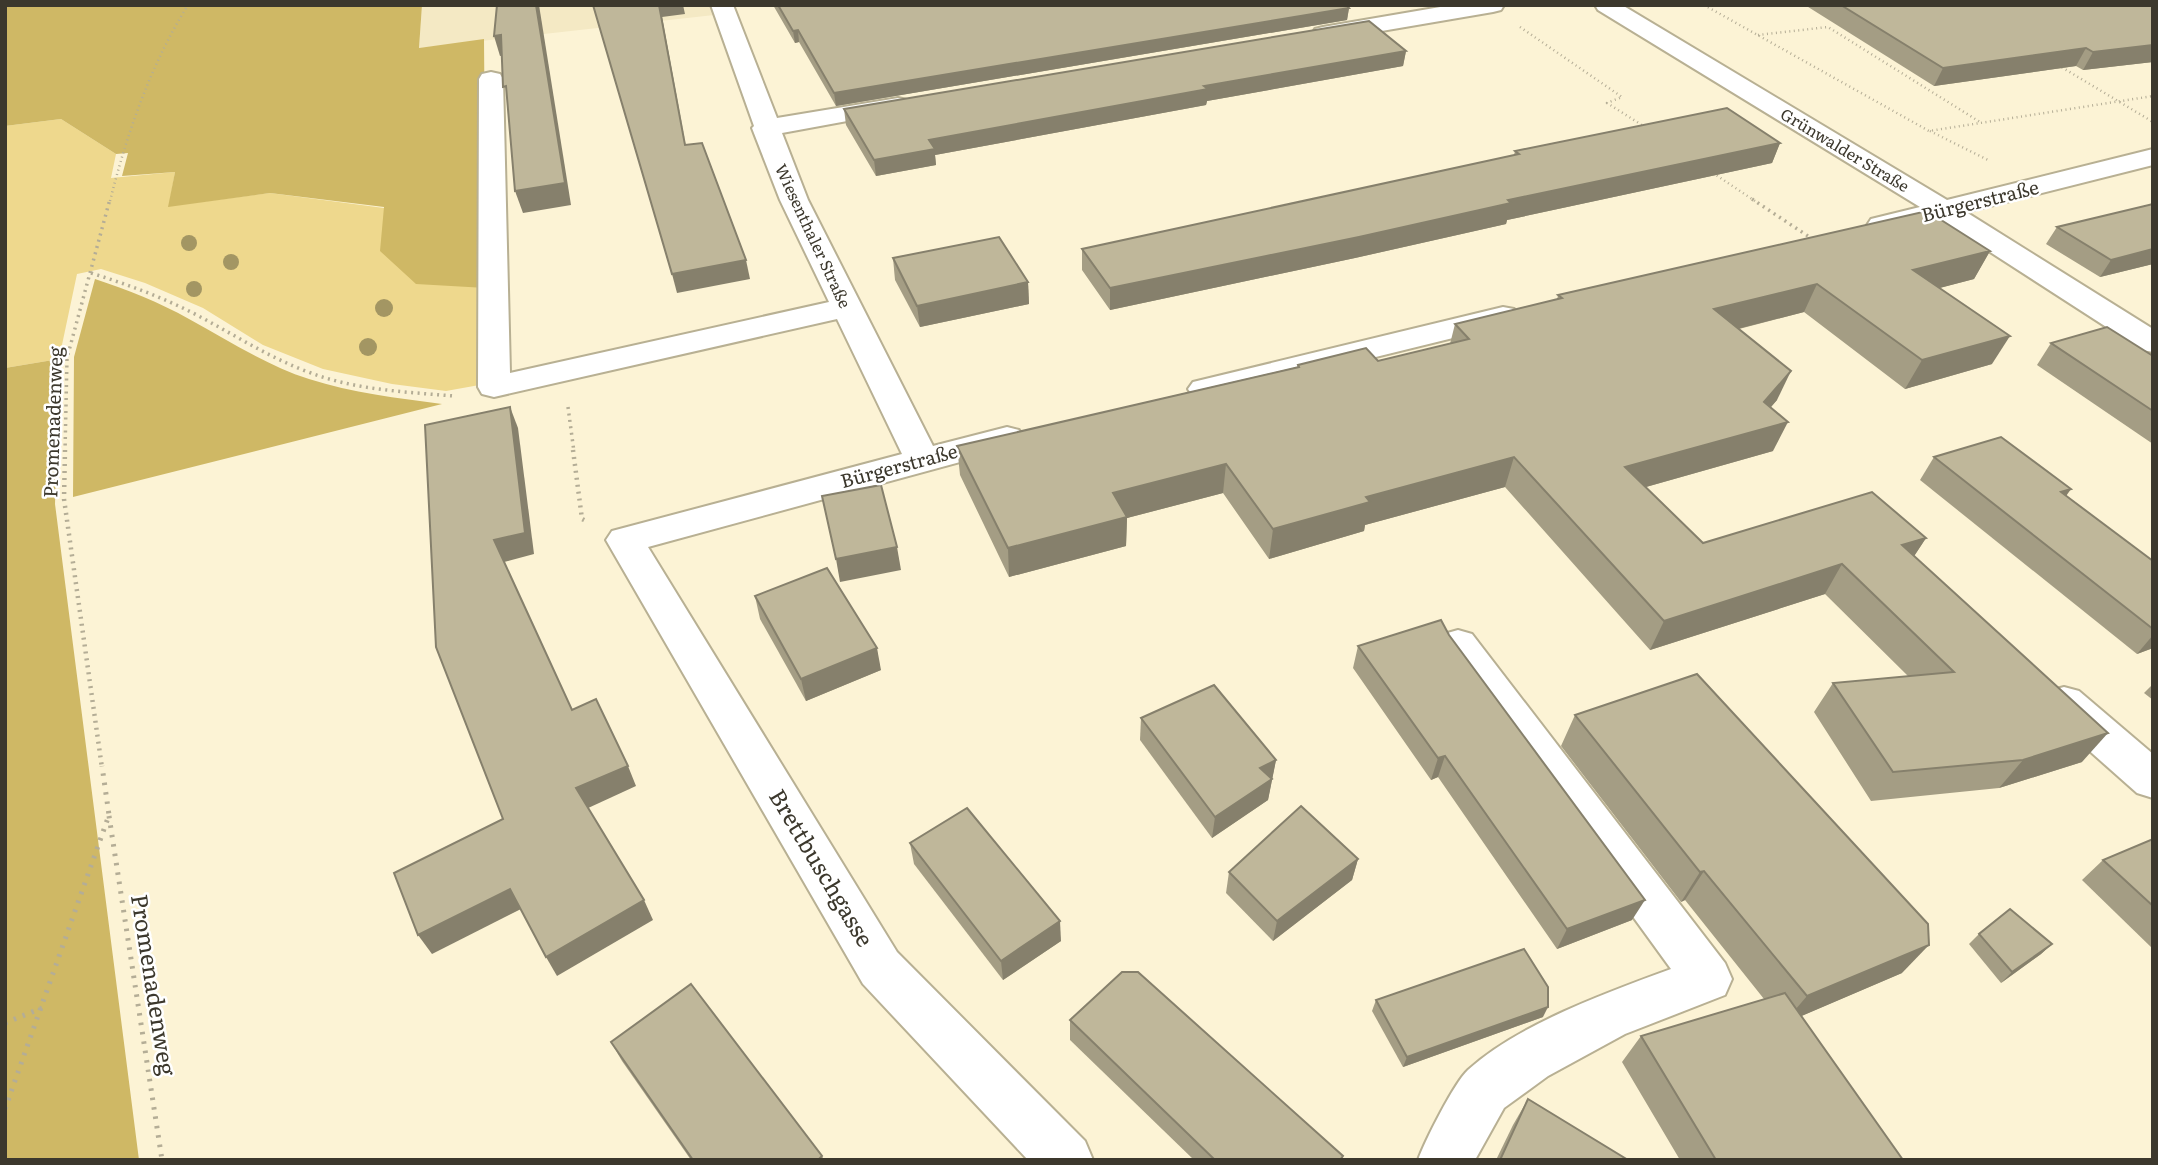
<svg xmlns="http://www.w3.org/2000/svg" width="2158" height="1165" viewBox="0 0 2158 1165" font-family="Literata,serif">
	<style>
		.built { fill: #f4e9c4 }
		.green { fill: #eed88d }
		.forest { fill: #cfb865 }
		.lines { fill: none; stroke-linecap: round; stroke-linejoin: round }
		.minor-casing { stroke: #b8b093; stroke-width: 4 }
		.path-far3 { stroke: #b4ad96; stroke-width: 2.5; stroke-dasharray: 1 3.5; stroke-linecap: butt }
		.path-far2 { stroke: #b4ad96; stroke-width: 3.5; stroke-dasharray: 2 4.5; stroke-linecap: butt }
		.path-far1 { stroke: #b4ad96; stroke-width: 4.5; stroke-dasharray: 2 5; stroke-linecap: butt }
		.path { stroke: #b4ad96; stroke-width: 5; stroke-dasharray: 2.5 7; stroke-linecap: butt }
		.minor { fill: #fff; fill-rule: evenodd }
		.tree { fill: #a39663 }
		.wall { fill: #a49d84 }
		.shaded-wall { fill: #86806c }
		.building { fill: #bfb79a; stroke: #86806c; stroke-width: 2 }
		.labels { text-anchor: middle; stroke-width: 5; stroke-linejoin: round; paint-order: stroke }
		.far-street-label { font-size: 16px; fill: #3c382d; stroke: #fff }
		.street-label { font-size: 19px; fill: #3c382d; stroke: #fff }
		.near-street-label { font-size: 23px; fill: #3c382d; stroke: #fff }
	</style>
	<rect width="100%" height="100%" fill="#fcf3d5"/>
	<polygon class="built" points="422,5 712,5 714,15 419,48"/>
	<polygon class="green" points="61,119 116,154 111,178 175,172 169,206 270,193 384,208 486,288 485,384 446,391 392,384 323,369 263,345 203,308 145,283 101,269 77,274 59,359 5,368 5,126"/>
	<g class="forest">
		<polygon points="5,5 422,5 419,48 484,39 486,288 416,284 380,251 384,207 270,193 168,207 175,172 122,176 128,153 116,154 61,119 5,126"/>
		<path d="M95,279C128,290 159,302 189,319C228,340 267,366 309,379C352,393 398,398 442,404L73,497L74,357Z"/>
		<polygon points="59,359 55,504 139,1160 5,1160 5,368"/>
	</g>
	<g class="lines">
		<defs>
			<g id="minor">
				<polygon points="711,5 733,5 777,118 898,98 907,100 910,105 907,110 782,133 808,200 933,446 1007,427 1019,430 1024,438 1019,446 648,547 897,952 1085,1141 1093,1160 1028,1160 863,984 606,540 612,531 902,454 837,319 494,397 482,394 478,387 479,79 482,74 491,72 500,74 503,79 510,373 829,302 780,200 752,128 754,126"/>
				<polygon points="1452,5 1504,5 1501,10 1493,12 1323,41 1315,39 1312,34 1315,29 1323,27"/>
				<polygon points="1595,5 1622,5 1947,200 2153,149 2153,165 1966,212 2153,329 2153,352 2142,350 1939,219 1881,234 1871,231 1867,225 1871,219 1920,207 1598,10"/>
				<polygon points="1503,307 1514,309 1518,316 1514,323 1205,399 1193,396 1188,389 1193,382"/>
				<path d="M1458,630L1472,634L1725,963L1732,979L1725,995L1625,1034L1548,1076L1504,1108L1475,1160H1418C1425,1141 1454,1083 1468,1070C1517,1025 1608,992 1671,969L1444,656L1438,645L1444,634Z"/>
				<polygon points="2064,687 2079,691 2153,754 2153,798 2137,793 2049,715 2043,703 2049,691"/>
			</g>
		</defs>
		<use href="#minor" class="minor-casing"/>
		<g class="path-far3">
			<polyline points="1704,5 1929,131 2153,96"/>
			<polyline points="1520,27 1622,97 1607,103 1645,127"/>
			<polyline points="1758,35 1828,27 1980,122"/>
			<polyline points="2058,65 2153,122"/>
			<polyline points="1930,131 1988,160"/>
			<polyline points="1713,173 1755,201"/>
			<path d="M110,201C127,133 151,64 188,5"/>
		</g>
		<g class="path-far2">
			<polyline points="1752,199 1814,240"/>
			<path d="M91,273C126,284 159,296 191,312C232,333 267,357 311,373C356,390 406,392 454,396"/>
			<polyline points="568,407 574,452"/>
			<polyline points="65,452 67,358 110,199"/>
		</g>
		<g class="path-far1">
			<polyline points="65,450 64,499 102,768"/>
			<polyline points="573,450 582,519 586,521"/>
		</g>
		<g class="path">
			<polyline points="109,816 162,1160"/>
			<polyline points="5,1023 42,1008"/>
			<polyline points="5,1109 109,815 102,766"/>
		</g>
		<use href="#minor" class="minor"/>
	</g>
	<g class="tree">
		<circle cx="189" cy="243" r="8"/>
		<circle cx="231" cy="262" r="8"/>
		<circle cx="194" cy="289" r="8"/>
		<circle cx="384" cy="308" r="9"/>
		<circle cx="368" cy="347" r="9"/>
	</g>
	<g class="wall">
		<polygon points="773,5 1346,5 1349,8 1347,20 836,106 799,42 795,43"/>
		<polygon points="1805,5 2153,5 2153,62 2083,70 2076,66 1934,86"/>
		<polygon points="1406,51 1403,66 1207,101 1206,105 935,155 936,165 876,176 846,125 844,109"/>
		<polygon points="1780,143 1772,163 1507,220 1506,224 1355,258 1110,310 1082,270 1082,249 1514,155 1515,151"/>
		<polygon points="2153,200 2153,264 2100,277 2046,244 2057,227 2150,205"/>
		<polygon points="1990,251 1974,279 1939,288 1992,364 1905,389 1804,312 1739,329 1777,400 1771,407 1773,451 1646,487 1703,543 1926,538 1914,556 2082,762 1999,788 1871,801 1814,712 1833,683 1908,676 1825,594 1650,650 1505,487 1365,525 1364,531 1269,559 1223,493 1127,518 1126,546 1009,577 960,475 957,446 1297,367 1298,365 1378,361 1450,344 1455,324 1557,300 1558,295"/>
		<polygon points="893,258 1028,282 1029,304 920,327 895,280"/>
		<polygon points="2051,343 2153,356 2153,444 2037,365"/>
		<polygon points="1934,457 2066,496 2153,561 2153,648 2137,654 1920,480"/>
		<polygon points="755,596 881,670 806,701 760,619"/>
		<polygon points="1449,635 1632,920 1557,949 1438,777 1431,780 1353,668 1358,646"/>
		<polygon points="2153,684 2153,700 2144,693"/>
		<polygon points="1575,715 1902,973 1801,1016 1903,1160 1680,1160 1622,1062 1641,1036 1764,999 1685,900 1681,902 1561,746"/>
		<polygon points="1141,718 1276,760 1268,800 1212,838 1140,740"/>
		<polygon points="2153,839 2153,949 2082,880 2103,860"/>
		<polygon points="910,843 1061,941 1003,980 914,864"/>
		<polygon points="1358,859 1352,880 1273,941 1226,893 1229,872"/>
		<polygon points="1979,934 2052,944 2041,954 2001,983 1969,944"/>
		<polygon points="1376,1000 1543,1017 1403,1067 1372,1011"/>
		<polygon points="1070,1020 1343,1156 1341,1160 1194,1160 1070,1040"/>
		<polygon points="611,1042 822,1156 824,1160 691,1160 622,1061"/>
		<polygon points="1528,1099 1628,1160 1496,1160 1513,1125"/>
	</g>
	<g class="shaded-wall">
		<polygon points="536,5 539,5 571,205 523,213 515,191"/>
		<polygon points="659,5 683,5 685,14 662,17 689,163"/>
		<polygon points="1349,8 1347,20 836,106 834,93"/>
		<polygon points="798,30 799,42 795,43 793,31"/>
		<polygon points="501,35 507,55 500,56 494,36"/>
		<polygon points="2153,45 2153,62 2083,70 2093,52"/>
		<polygon points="2086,48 2076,66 1934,86 1943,68"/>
		<polygon points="1406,51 1403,66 1207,101 1206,105 935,155 936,165 876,176 874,160 929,140 1204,86"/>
		<polygon points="1780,143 1772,163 1507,220 1506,224 1355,258 1110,310 1110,288 1508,200"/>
		<polygon points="2153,249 2153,264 2100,277 2111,260"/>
		<polygon points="1990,251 1974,279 1898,299 1913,270"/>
		<polygon points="746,260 750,279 677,293 672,274"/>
		<polygon points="1028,282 1029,304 920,327 917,306"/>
		<polygon points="1817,284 1804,312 1702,338 1714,309"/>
		<polygon points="2010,336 1992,364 1905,389 1922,360"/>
		<polygon points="1791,371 1777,400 1750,431 1764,402"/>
		<polygon points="510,407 518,428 534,554 504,562 494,540"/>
		<polygon points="1788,422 1773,451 1614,496 1625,467"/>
		<polygon points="1514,457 1505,487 1365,525 1364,531 1269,559 1273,529 1366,497"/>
		<polygon points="1226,464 1223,493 1127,518 1126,546 1009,577 1008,548 1113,493"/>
		<polygon points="2071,489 2055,512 2061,492"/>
		<polygon points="1926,538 1907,567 1902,545"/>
		<polygon points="897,547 901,570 840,582 836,559"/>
		<polygon points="1842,564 1825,594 1650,650 1664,621"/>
		<polygon points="2153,635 2153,648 2137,654"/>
		<polygon points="877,648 881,670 806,701 801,679"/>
		<polygon points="2108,733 2082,762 1999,788 2023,760"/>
		<polygon points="1445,756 1438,777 1431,780 1438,758"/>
		<polygon points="1276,760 1268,800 1212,838 1215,817 1260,768"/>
		<polygon points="628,766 636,786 586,809 576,788"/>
		<polygon points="1358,859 1352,880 1273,941 1277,921"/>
		<polygon points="1704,871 1685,900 1681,902 1700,872"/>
		<polygon points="510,889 521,909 432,954 418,935"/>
		<polygon points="644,900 653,920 557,976 546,957"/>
		<polygon points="1645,900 1632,920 1557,949 1567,929"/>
		<polygon points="1060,921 1061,941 1003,980 1001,961"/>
		<polygon points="2052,944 2041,954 2001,983 2012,972"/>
		<polygon points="1929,945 1902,973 1783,1024 1807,996"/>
		<polygon points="1548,1007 1543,1017 1403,1067 1407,1057"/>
	</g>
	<g class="building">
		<polygon points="497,5 536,5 565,183 515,191 506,86 503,87 501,35 494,36"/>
		<polygon points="593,5 659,5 685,145 702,143 746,260 672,274"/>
		<polygon points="778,5 1346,5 1349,8 834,93 798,30 793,31"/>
		<polygon points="1841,5 2153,5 2153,45 2093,52 2086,48 1943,68"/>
		<polygon points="1369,21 1406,51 1204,86 1208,89 929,140 935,149 874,160 844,109"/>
		<polygon points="1727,108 1780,143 1508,200 1511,203 1359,237 1110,288 1082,249 1519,154 1515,151"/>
		<polygon points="2153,204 2153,249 2111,260 2057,227"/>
		<polygon points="1927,211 1990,251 1913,270 2010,336 1922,360 1817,284 1714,309 1791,371 1764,402 1788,422 1625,467 1703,543 1872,492 1926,538 1902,545 2108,733 2023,760 1893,772 1833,683 1954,672 1842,564 1664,621 1514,457 1366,497 1370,502 1273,529 1226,464 1113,493 1127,517 1008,548 957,446 1299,367 1298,365 1366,348 1378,361 1469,339 1455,324 1562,298 1558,295"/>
		<polygon points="999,237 1028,282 917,306 893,258"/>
		<polygon points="2107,327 2153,356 2153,411 2051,343"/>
		<polygon points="510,407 525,533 494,540 572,710 596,699 628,766 576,788 644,900 546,957 510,889 418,935 394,873 503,819 436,647 425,425"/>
		<polygon points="2001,437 2071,489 2061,492 2153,561 2153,629 1934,457"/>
		<polygon points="881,485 897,547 836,559 822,496"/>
		<polygon points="827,568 877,648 801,679 755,596"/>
		<polygon points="1441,620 1449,635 1645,900 1567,929 1445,756 1438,758 1358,646"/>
		<polygon points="1697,674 1928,924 1929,945 1807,996 1704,871 1700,872 1575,715"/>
		<polygon points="1214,685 1276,760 1260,768 1272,779 1215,817 1141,718"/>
		<polygon points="1301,806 1358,859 1277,921 1229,872"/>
		<polygon points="967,808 1060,921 1001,961 910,843"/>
		<polygon points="2153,839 2153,906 2103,860"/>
		<polygon points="2010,909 2052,944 2012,972 1979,934"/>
		<polygon points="1524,949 1548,987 1548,1007 1407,1057 1376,1000"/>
		<polygon points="1122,972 1138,972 1343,1156 1340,1160 1215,1160 1070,1020"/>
		<polygon points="691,984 822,1156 818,1160 693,1160 611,1042"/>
		<polygon points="1785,993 1903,1160 1716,1160 1641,1036"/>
		<polygon points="1528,1099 1628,1160 1500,1160"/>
	</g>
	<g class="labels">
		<g class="far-street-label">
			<text transform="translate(1845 150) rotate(31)" y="6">Grünwalder Straße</text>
			<text transform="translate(813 236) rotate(65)" y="6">Wiesenthaler Straße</text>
		</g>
		<g class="street-label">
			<text transform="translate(1980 201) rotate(-14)" y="7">Bürgerstraße</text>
			<text transform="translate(53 422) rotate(-88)" y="7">Promenadenweg</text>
			<text transform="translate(899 466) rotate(-15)" y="7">Bürgerstraße</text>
		</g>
		<g class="near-street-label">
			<text transform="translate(821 868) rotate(59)" y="8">Brettbuschgasse</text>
			<text transform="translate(153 985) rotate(81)" y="8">Promenadenweg</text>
		</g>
	</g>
	<rect width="2158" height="1165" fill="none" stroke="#3c382d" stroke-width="14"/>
</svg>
